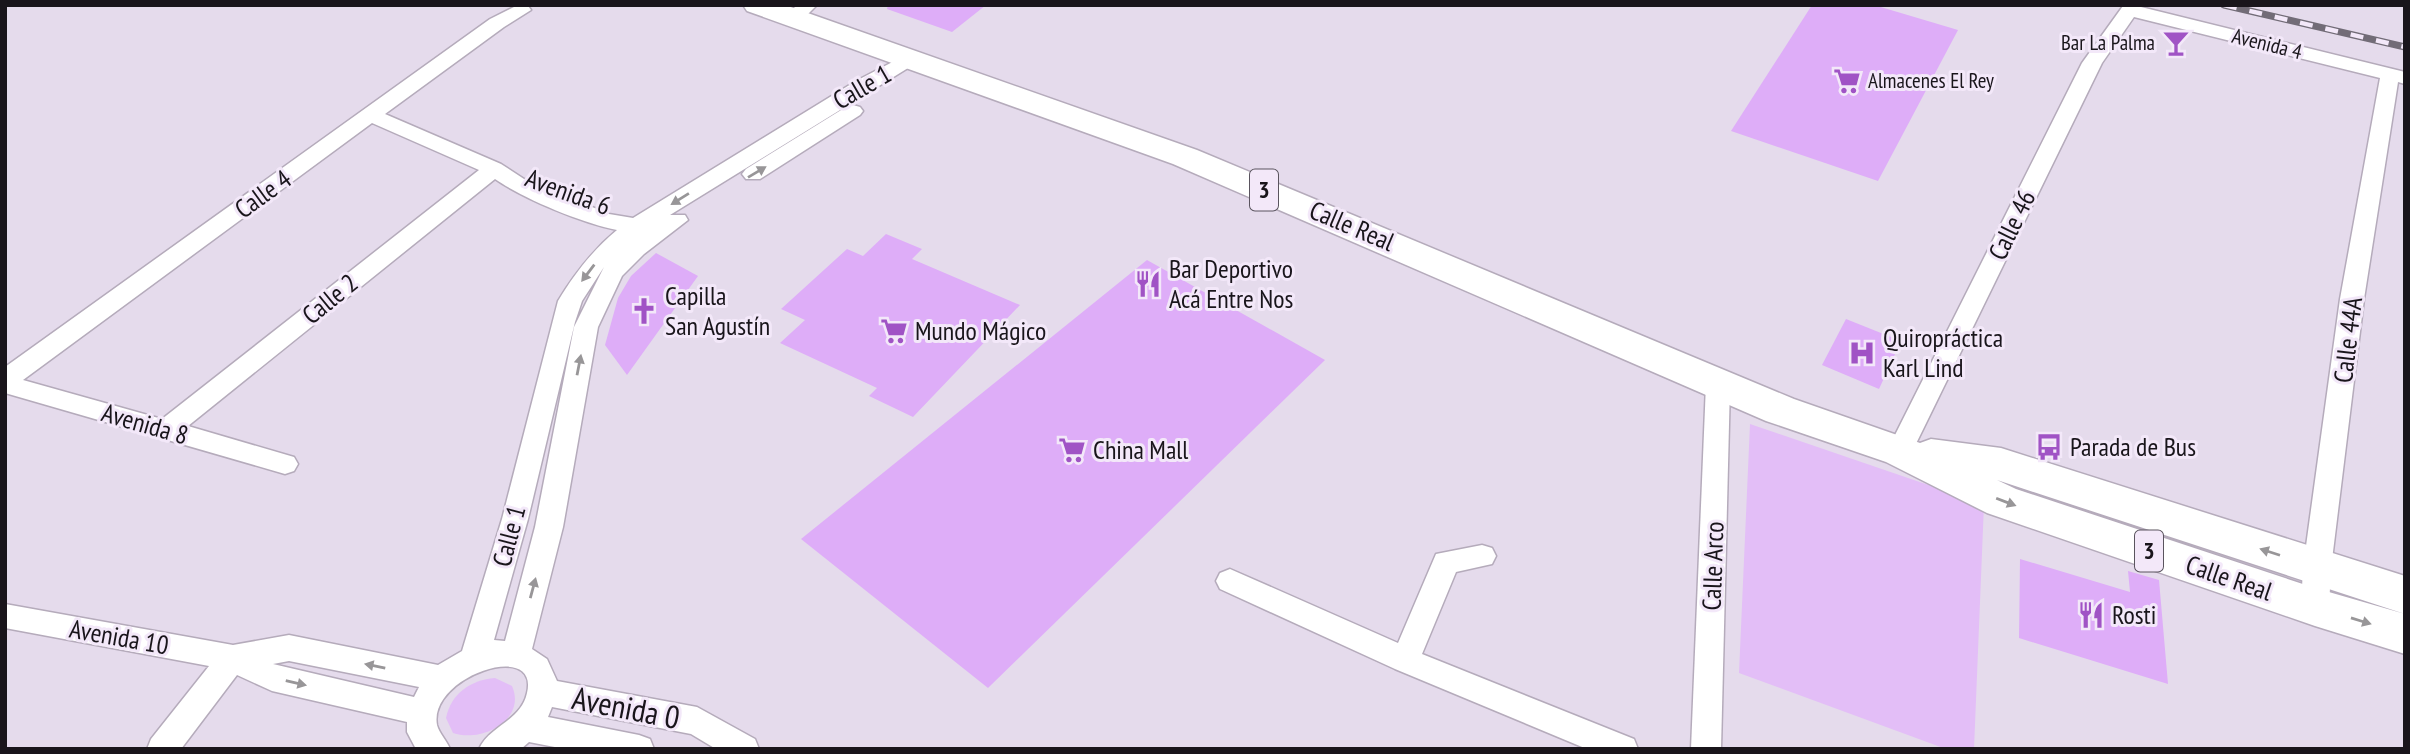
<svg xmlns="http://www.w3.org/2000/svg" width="2410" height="754" viewBox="0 0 2410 754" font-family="'PT Sans Narrow',sans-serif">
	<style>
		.green { fill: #e3bef7 }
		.building { fill: #deadf8 }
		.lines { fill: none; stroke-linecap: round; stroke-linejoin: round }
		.minor-casing { stroke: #b5abbb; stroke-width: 3 }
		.primary-casing { stroke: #b5abbb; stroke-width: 3 }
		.minor { fill: #fff; fill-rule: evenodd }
		.primary { fill: #fff; fill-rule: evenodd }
		.rail-casing { stroke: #726c77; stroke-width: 7 }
		.rail { stroke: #f3e8f9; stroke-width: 4.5; stroke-dasharray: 13; stroke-linecap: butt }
		.oneway { fill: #989698 }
		.labels { text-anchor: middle; stroke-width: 6; stroke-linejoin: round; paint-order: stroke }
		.far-poi-label { font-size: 21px; fill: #19151b; stroke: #f3e8f9; text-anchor: end }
		.far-street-label { font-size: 21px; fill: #19151b; stroke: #f3e8f9 }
		.shield { fill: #f3e8f9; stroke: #5a545e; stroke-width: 2 }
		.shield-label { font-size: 24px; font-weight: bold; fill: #19151b }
		.street-label { font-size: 26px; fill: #19151b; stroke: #f3e8f9 }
		.poi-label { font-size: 26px; fill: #19151b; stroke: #f3e8f9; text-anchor: start }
		.near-street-label { font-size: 32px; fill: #19151b; stroke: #f3e8f9 }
	</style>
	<rect width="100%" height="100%" fill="#e5dbec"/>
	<g class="green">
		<polygon points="1750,424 1984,504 1974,749 1946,749 1739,673"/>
		<path d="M495,678L512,686C527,720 481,743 453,733L446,718C451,693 471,680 495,678Z"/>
	</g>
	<g class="building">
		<polygon points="888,5 986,5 952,32 887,9"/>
		<polygon points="1812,5 1874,5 1958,30 1878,181 1731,131"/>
		<polygon points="886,234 922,249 912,259 1020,305 913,417 869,396 877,388 780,343 805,320 781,309 847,249 863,256"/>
		<polygon points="656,253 698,276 627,375 605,345 618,298 631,276"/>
		<polygon points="1147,260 1325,360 988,688 801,539"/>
		<polygon points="1846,319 1901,341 1879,389 1822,365"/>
		<polygon points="2020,559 2130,592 2128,571 2159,580 2168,684 2019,638"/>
	</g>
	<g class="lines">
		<defs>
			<g id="minor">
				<polygon points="797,5 817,5 801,21 787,21 785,17"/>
				<polygon points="2142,5 2141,7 2405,72 2405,84 2398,82 2364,299 2331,568 2329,607 2325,616 2315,619 2305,616 2301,607 2303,568 2340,299 2380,78 2134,17 2102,63 1909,458 1900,461 1891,458 1887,451 2082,63 2123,6"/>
				<path d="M516,6H528L531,10L504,27L385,114L501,164L524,179L609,214L633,218L856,81L904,56H918L921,60L670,215H685L688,220L644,254L622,276L598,327L563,527L532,649L547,659L557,681L697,707L755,739L759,749H716L691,734L552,707L548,717L639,735L650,739L654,749H565L529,742L521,749H479C489,726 521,721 527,693C540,639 428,677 437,725C439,733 447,741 450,749H416L407,732V722L272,691L237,675L181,749H147L151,739L209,666L5,628V604L233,645L289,635L438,665L462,651L502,519L558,301C575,273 592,251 617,230C582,223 524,199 495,179L188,426L294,457L298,464L294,471L285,474L5,393V367L490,19ZM372,123L479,170L162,419L23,380ZM604,267L574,327L535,527L505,641L494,640L528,519L575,322L582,301ZM289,661L419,687L414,697L273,664Z"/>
				<polygon points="853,105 860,107 863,111 860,115 760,179 746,179 742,174 746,169 846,107"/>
				<polygon points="1718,375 1727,378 1730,384 1721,749 1691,749 1706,384 1709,378"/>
				<polygon points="1482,545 1492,548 1496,556 1492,564 1456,572 1422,654 1634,739 1638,749 1587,749 1395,669 1220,589 1216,581 1220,573 1230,569 1398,643 1436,554"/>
			</g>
			<polygon id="primary" points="743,5 785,5 1197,150 1794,399 1920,443 1931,439 2001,448 2405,576 2405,614 1997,480 2016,489 2315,588 2405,614 2405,654 2315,626 1987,513 1886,462 1766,421 1173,164 747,11"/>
		</defs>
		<use href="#minor" class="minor-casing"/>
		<use href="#primary" class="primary-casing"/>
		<use href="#minor" class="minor"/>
		<use href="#primary" class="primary"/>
		<defs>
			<polyline id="rail" points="2224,5 2405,47"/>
		</defs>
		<use href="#rail" class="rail-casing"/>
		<use href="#rail" class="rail"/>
	</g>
	<defs><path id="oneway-solid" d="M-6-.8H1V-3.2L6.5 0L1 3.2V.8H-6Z" transform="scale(1.75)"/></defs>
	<g class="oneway">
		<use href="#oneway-solid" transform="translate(757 172) rotate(-31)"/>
		<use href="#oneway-solid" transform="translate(680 199) rotate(148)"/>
		<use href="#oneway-solid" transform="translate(588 273) rotate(127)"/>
		<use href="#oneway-solid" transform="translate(579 365) rotate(-79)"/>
		<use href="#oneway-solid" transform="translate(2006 502) rotate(21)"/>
		<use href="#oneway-solid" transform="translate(2270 552) rotate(-162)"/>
		<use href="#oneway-solid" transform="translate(533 588) rotate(-75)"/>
		<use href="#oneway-solid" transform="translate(2361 621) rotate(17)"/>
		<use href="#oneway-solid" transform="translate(375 666) rotate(-168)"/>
		<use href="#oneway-solid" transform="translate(296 683) rotate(13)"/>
	</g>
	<defs>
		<symbol id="bar-bare" viewBox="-9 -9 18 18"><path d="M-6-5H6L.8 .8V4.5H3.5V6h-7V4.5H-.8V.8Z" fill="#a053c5" stroke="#f3e8f9" stroke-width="2.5" paint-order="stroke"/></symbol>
		<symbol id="supermarket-bare" viewBox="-9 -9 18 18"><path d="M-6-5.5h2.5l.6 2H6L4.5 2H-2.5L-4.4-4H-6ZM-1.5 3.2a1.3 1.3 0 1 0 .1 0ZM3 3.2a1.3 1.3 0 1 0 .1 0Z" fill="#a053c5" stroke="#f3e8f9" stroke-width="2.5" paint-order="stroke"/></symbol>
		<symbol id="restaurant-bare" viewBox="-9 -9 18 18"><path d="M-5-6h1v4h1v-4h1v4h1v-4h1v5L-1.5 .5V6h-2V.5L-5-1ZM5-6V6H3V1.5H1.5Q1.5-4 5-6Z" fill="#a053c5" stroke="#f3e8f9" stroke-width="2.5" paint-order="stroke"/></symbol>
		<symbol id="church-bare" viewBox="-9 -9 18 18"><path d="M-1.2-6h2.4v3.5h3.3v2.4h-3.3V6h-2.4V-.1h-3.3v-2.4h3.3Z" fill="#a053c5" stroke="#f3e8f9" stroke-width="2.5" paint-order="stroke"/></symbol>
		<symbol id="hospital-bare" viewBox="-9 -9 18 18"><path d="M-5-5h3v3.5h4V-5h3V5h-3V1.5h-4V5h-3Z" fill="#a053c5" stroke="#f3e8f9" stroke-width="2.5" paint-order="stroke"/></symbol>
		<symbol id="bus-bare" viewBox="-9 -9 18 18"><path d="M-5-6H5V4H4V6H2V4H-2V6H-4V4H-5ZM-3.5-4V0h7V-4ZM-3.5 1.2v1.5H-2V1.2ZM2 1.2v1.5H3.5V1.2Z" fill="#a053c5" stroke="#f3e8f9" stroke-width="2.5" paint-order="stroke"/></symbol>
	</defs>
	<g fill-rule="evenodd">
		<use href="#bar-bare" x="2157" y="24" width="38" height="38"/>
		<use href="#supermarket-bare" x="1828" y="62" width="38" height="38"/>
		<use href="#restaurant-bare" x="1129" y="265" width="38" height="38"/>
		<use href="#church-bare" x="625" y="292" width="38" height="38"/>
		<use href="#supermarket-bare" x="875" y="312" width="38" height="38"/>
		<use href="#hospital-bare" x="1843" y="334" width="38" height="38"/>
		<use href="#bus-bare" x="2030" y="428" width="38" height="38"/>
		<use href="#supermarket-bare" x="1053" y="431" width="38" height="38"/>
		<use href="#restaurant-bare" x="2072" y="596" width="38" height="38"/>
	</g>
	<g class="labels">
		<g class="far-poi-label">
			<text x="2155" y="50">Bar La Palma</text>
			<text x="1868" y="88" text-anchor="start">Almacenes El Rey</text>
		</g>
		<g class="far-street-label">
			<text transform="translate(2267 44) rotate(14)" y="7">Avenida 4</text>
		</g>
		<g class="shield">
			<rect x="1250" y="169.5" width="28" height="41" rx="5"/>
			<rect x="2135" y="530.5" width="28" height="41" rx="5"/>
		</g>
		<g class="shield-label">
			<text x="1264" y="198">3</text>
			<text x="2149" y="559">3</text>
		</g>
		<g class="street-label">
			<text transform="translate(862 87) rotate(-30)" y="9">Calle 1</text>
			<text transform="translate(568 192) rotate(20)" y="9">Avenida 6</text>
			<text transform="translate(263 194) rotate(-36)" y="9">Calle 4</text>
			<text transform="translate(2012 225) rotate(-64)" y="9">Calle 46</text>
			<text transform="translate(1352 226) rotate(23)" y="9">Calle Real</text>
			<text transform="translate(330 299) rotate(-39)" y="9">Calle 2</text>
			<text transform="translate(2348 340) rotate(-83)" y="9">Calle 44A</text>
			<text transform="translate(145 424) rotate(16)" y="9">Avenida 8</text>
			<text transform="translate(509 536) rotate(-75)" y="9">Calle 1</text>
			<text transform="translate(1713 566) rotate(-88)" y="9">Calle Arco</text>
			<text transform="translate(2229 578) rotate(19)" y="9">Calle Real</text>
			<text transform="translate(119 637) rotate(10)" y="9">Avenida 10</text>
		</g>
		<g class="poi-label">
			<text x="1169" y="278">Bar Deportivo<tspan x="1169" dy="30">Acá Entre Nos</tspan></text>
			<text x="665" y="305">Capilla<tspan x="665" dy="30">San Agustín</tspan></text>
			<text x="915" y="340">Mundo Mágico</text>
			<text x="1883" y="347">Quiropráctica<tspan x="1883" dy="30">Karl Lind</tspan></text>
			<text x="2070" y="456">Parada de Bus</text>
			<text x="1093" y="459">China Mall</text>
			<text x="2112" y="624">Rosti</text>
		</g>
		<g class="near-street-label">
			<text transform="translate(626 708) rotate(11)" y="11">Avenida 0</text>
		</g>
	</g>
	<rect width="2410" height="754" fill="none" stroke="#19151b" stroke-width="14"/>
</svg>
